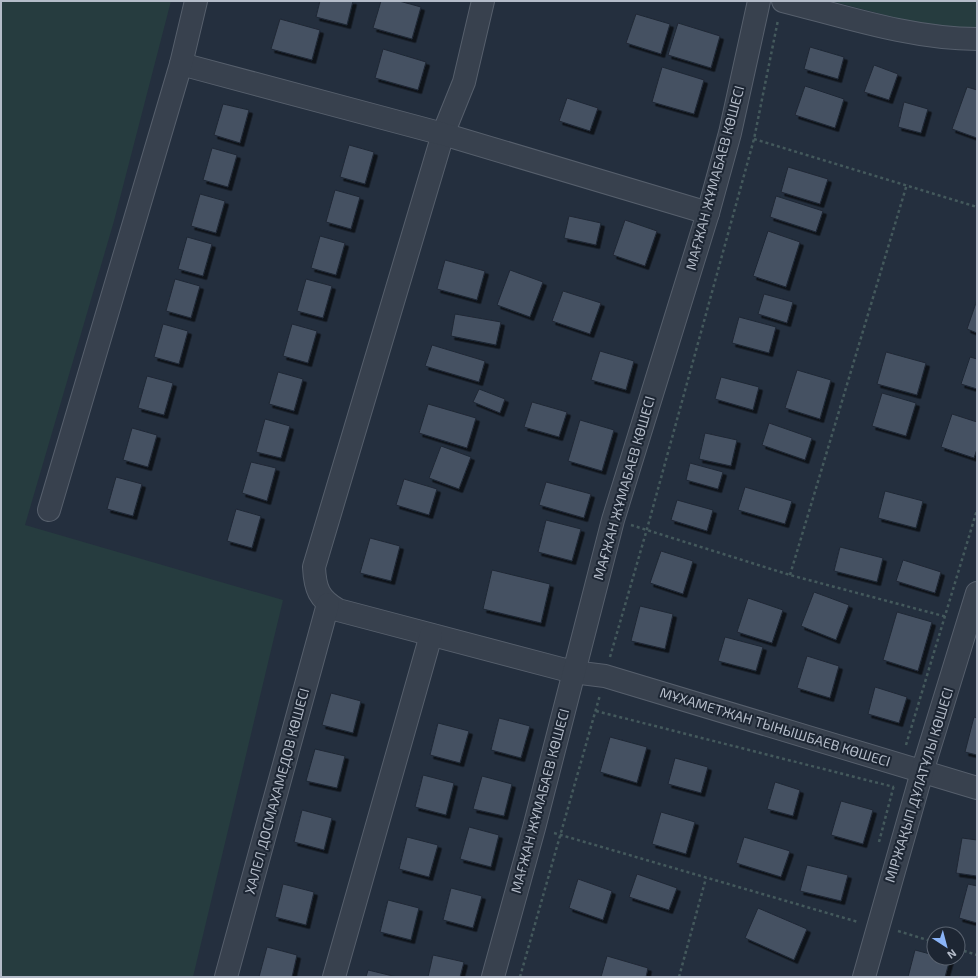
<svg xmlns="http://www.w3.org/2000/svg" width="978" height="978" viewBox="0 0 978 978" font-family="'Exo 2',sans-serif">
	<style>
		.green { fill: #263c3f }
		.building { fill: #455162; stroke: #1f2835; filter: url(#shadow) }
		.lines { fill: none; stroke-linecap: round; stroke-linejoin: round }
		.minor-casing { stroke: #565f6c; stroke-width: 24 }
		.path { stroke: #44595c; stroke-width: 2.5; stroke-dasharray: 3 3; stroke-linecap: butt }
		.minor { stroke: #38414e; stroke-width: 22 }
		.labels { text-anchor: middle; stroke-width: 4; stroke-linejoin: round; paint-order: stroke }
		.street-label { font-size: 14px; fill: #b4bcc9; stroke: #1d2633 }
	</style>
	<defs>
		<filter id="shadow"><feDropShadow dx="3.5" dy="3.5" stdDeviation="0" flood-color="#0009"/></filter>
	</defs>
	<rect width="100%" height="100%" fill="#242f3e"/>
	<g class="green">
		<polygon points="1,1 171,1 114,221 25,525 283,600 193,977 1,977"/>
		<polygon points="831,1 977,1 977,28 938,29"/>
	</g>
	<g class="building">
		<polygon points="320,1 353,1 347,25 316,17"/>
		<polygon points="381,1 399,1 421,7 412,39 373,28"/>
		<polygon points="636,14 670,24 661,54 626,43"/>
		<polygon points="280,19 320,30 312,60 271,49"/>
		<polygon points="678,23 720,36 711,68 668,55"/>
		<polygon points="810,47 844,57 838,79 804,69"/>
		<polygon points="383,49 426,62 418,90 375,78"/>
		<polygon points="874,65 898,74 889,100 864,92"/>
		<polygon points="662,67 704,80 694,114 652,102"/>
		<polygon points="805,86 844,99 835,128 795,115"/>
		<polygon points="967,87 977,90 977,138 952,129"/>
		<polygon points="567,98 598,108 590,131 559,121"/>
		<polygon points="904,102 928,109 921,133 898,127"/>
		<polygon points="223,104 249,110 240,143 214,135"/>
		<polygon points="349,145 374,152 365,184 340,177"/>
		<polygon points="212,148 237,155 228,187 203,180"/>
		<polygon points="788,167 828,179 820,204 781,192"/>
		<polygon points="335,190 360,197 351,229 326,222"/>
		<polygon points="200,194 225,201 216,233 191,226"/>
		<polygon points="776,196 823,211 816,232 770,217"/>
		<polygon points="569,216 601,223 596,245 564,238"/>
		<polygon points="625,220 657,231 645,266 613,255"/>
		<polygon points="768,231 800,242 786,287 753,276"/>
		<polygon points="320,236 345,243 336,275 311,268"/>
		<polygon points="187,237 212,244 203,276 178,269"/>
		<polygon points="445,260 485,271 477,300 437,289"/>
		<polygon points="510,270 543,282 530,317 497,305"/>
		<polygon points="175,279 200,286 191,318 166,311"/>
		<polygon points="306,279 332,286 323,318 297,311"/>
		<polygon points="563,291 601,303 590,334 552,321"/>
		<polygon points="764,294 793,302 787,323 758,314"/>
		<polygon points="977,300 977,333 967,329"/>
		<polygon points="455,314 501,322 496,345 451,336"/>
		<polygon points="739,317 776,327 769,353 732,343"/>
		<polygon points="163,324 188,331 179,364 154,357"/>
		<polygon points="292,324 317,331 308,363 283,356"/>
		<polygon points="432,345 485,361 479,382 425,366"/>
		<polygon points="600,351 634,361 626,390 591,380"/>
		<polygon points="886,352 926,363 917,395 877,384"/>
		<polygon points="970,357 977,359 977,389 961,384"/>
		<polygon points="797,370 831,380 820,419 785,408"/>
		<polygon points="278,372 303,379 294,411 269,404"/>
		<polygon points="147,376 173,383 164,415 138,408"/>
		<polygon points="721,377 759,387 753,410 715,399"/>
		<polygon points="479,389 505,399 500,413 473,402"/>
		<polygon points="882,393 916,403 906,436 872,426"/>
		<polygon points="532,402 567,412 559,437 524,427"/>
		<polygon points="428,404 476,418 467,448 419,433"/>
		<polygon points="952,414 977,422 977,449 974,458 941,447"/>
		<polygon points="265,419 290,426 281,458 256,452"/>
		<polygon points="580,420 614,430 602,471 568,461"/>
		<polygon points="769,423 812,438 805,460 762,445"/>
		<polygon points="132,428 157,435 148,467 123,460"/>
		<polygon points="705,433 737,440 731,466 699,459"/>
		<polygon points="441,446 471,457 459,489 429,478"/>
		<polygon points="251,462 276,468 267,501 242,493"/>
		<polygon points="690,463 723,472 718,489 686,480"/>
		<polygon points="116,477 142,484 133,516 107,509"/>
		<polygon points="404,479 437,489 429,515 396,505"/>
		<polygon points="546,482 591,494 584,518 539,505"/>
		<polygon points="745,487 792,501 785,524 738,510"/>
		<polygon points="885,491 923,501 916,528 878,518"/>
		<polygon points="677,500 713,510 707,531 671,520"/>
		<polygon points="236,509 261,516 252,548 227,541"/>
		<polygon points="546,520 581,529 572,561 538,552"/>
		<polygon points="370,538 400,546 391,581 360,573"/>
		<polygon points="840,547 883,558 877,582 834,571"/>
		<polygon points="661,551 693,561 683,594 650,583"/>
		<polygon points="903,560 941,572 935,593 896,581"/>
		<polygon points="492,570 550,584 541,623 483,609"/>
		<polygon points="814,592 849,605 836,640 801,626"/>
		<polygon points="748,598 783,610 772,643 737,632"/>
		<polygon points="640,606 673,614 665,649 631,641"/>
		<polygon points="897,612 932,622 918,671 883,660"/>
		<polygon points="725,637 763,647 756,671 718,661"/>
		<polygon points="807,656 839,666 830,698 797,688"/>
		<polygon points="875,687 907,697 899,723 868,714"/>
		<polygon points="331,693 361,701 353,733 322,725"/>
		<polygon points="974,717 977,718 977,755 965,752"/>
		<polygon points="499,718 530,726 521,758 491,750"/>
		<polygon points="438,723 469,731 460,763 430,755"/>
		<polygon points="610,737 647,747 637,783 600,772"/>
		<polygon points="315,749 345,756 337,788 306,781"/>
		<polygon points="675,758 708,767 701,793 668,784"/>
		<polygon points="423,775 454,783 446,815 415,807"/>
		<polygon points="482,776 512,784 504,816 473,809"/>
		<polygon points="775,782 800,790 793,816 767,809"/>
		<polygon points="841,801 873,810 863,844 831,835"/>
		<polygon points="302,810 332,818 324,850 294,842"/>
		<polygon points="661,812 695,822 686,854 652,844"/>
		<polygon points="469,827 499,835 491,867 460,859"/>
		<polygon points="407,837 438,845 429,877 399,869"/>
		<polygon points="744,837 790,851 781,877 736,863"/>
		<polygon points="962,838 977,840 977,876 956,873"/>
		<polygon points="807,865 848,875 841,901 800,891"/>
		<polygon points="637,874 677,888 669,910 629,897"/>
		<polygon points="578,879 612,891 603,920 569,908"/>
		<polygon points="283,884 314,892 306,925 275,917"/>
		<polygon points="968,884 977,886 977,923 959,918"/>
		<polygon points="451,888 482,896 473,928 443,920"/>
		<polygon points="388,900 419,908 411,940 380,932"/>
		<polygon points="758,908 807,929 794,960 745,938"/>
		<polygon points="267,947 297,955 292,977 259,977"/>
		<polygon points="915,950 934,955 934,958 950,959 945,977 908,977"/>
		<polygon points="433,955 464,962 460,977 428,977"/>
		<polygon points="607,956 648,968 646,977 601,977"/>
		<polygon points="368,970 397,977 366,977"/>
	</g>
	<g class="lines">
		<defs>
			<g id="minor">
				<path d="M483,1L464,82L443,134L314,567C315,589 319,599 338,610L573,672L605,676L977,788"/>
				<path d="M783,1C846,17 912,39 977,39"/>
				<polyline points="181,64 443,134 708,213"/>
				<polyline points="49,510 181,64 196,1"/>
				<polyline points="226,977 328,604"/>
				<polyline points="334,977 431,635"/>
				<polyline points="493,977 534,828 613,520 708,213 730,133 759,1"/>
				<polyline points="864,977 922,772 977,593"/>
			</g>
		</defs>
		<use href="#minor" class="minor-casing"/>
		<g class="path">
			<polyline points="754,139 977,207"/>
			<polyline points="631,525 790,575 947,617"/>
			<polyline points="790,575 907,184"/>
			<polyline points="610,657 647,529 754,139 778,20"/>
			<polyline points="596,711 894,787"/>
			<polyline points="906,745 977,510"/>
			<polyline points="554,833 858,922"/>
			<polyline points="879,842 894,785"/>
			<polyline points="898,931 934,942"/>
			<polyline points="958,949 977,955"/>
			<polyline points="520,977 600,695"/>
			<polyline points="679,977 706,878"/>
		</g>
		<use href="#minor" class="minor"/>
	</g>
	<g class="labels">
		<g class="street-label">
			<text transform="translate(715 178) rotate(-75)" y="5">МАҒЖАН ЖҰМАБАЕВ КӨШЕСІ</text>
			<text transform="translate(624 488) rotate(-74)" y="5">МАҒЖАН ЖҰМАБАЕВ КӨШЕСІ</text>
			<text transform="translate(775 727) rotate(17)" y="5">МҰХАМЕТЖАН ТЫНЫШБАЕВ КӨШЕСІ</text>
			<text transform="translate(919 785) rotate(-73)" y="5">МІРЖАҚЫП ДҰЛАТҰЛЫ КӨШЕСІ</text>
			<text transform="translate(277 791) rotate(-75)" y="5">ХАЛЕЛ ДОСМАХАМЕДОВ КӨШЕСІ</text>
			<text transform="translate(540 801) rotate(-75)" y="5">МАҒЖАН ЖҰМАБАЕВ КӨШЕСІ</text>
		</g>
	</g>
	<rect width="978" height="978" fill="none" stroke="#b4bcc9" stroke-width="4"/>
	<g transform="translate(946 946) rotate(144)"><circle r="19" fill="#1d2633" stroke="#59626f"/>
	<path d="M0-3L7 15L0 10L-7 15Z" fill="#8ab4f8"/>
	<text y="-6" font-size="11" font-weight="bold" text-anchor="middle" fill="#b4bcc9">N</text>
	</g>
</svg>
